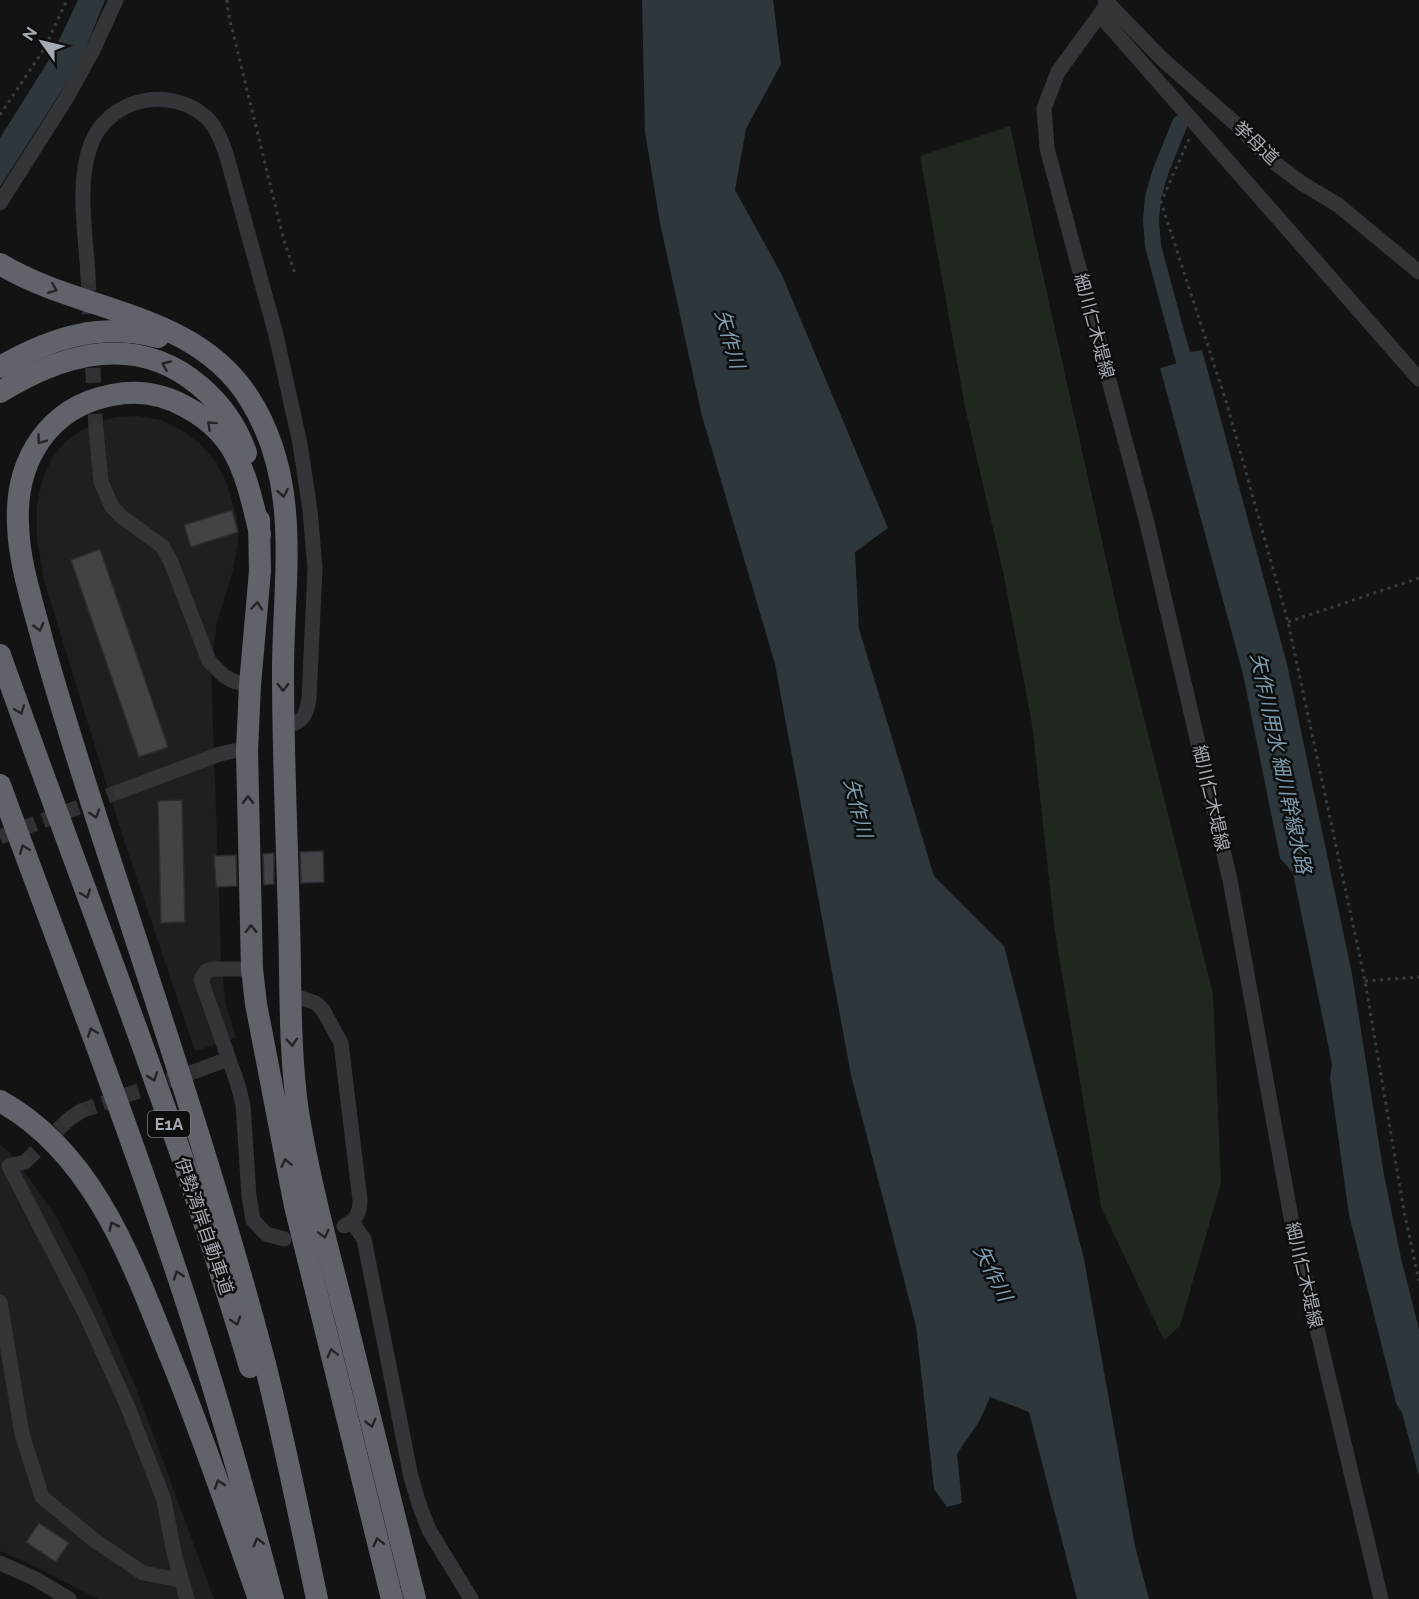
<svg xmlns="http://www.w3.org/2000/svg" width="1419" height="1599" viewBox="0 0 1419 1599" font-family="Raleway,'Noto Sans JP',sans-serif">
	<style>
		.built { fill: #1f1f21 }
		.green { fill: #1f271f }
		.water { fill: #2d373c }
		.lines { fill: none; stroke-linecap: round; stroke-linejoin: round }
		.canal { stroke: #2d373c; stroke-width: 16 }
		.building { fill: #424347; stroke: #2d2d30; stroke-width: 1.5 }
		.minor-tunnel { stroke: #303134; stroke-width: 15; stroke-dasharray: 15 8; stroke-linecap: butt }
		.path { stroke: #3a3c40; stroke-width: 3; stroke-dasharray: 3 4.5; stroke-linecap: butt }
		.minor { stroke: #343539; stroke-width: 15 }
		.highway { stroke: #60646a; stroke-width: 22 }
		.oneway { stroke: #222426 }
		.labels { text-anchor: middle; stroke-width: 5; stroke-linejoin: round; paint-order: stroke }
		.shield { fill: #0e0e0f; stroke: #787c82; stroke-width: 1.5 }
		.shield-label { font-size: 16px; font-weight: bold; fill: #a5abb4 }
		.street-label { font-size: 18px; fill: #a5abb4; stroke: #0e0e0f }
		.water-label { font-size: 20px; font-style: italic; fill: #7d9cae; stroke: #0e0e0f }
	</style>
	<rect width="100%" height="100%" fill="#131314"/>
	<g class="built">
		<polygon points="138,416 161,420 181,430 200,444 215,461 226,481 237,518 238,544 232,574 217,622 211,666 221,956 225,1002 236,1038 195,1051 121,831 44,580 37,540 37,504 42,481 51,460 63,444 81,430 96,423 116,417"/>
		<polygon points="0,1144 13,1156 57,1218 86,1274 136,1388 214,1599 98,1599 28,1563 0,1551"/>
	</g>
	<polygon class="green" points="1010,126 1120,622 1213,994 1221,1183 1180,1326 1164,1340 1101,1207 1055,933 1032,724 1004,576 965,407 920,156"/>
	<g class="water">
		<polygon points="78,0 105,0 81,60 0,187 0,138 52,55"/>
		<polygon points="642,0 773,0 781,64 746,129 735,190 782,275 888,528 855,552 859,629 934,876 1004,946 1084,1259 1135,1546 1149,1599 1077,1599 1029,1412 990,1397 980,1420 957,1454 962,1503 947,1507 934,1489 916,1326 851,1075 775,664 702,416 660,223 645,132"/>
		<polygon points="1187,343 1190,352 1202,350 1287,664 1352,974 1384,1175 1401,1258 1419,1329 1419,1476 1402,1413 1396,1403 1349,1215 1330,1078 1332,1064 1293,873 1280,858 1243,674 1160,368 1178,363 1174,346"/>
	</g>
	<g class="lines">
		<polyline class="canal" points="1180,123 1161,170 1153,197 1151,220 1153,246 1185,365"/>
	</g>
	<g class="building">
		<polygon points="232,510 238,532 191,547 184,525"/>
		<polygon points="100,549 168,747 139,757 71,560"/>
		<polygon points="182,800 185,922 161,923 158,801"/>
		<polygon points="323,851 324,882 301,883 300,852"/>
		<polygon points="274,853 274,884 264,885 263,854"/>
		<polygon points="236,855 237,886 216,887 214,856"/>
		<polygon points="39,1523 69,1543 56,1562 26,1542"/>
	</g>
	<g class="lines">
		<g class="minor-tunnel">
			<polyline points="88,276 96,430"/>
			<polyline points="0,837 121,791"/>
			<polyline points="81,1111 204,1068"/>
			<polyline points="25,1162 68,1120"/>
		</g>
		<g class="path">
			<polyline points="227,0 228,12 283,237 295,274"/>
			<polyline points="0,115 44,49 67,0"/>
			<polyline points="1189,139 1161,202 1226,401 1288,622 1365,981 1404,1211 1419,1281"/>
			<polyline points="1288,622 1419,578"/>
			<polyline points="1365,981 1419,977"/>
		</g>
		<g class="minor">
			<polyline points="1105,0 1162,59 1237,125 1271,160 1303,184 1338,205 1419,272"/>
			<polyline points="1108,3 1058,72 1044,108 1047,148 1146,519 1230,880 1292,1223 1381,1599"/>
			<polyline points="1100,15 1419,379"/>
			<polyline points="0,203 67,97 93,50 116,0"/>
			<path d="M88,276C86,235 76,183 91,144C109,98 169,85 206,117C217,128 222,142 227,157L276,335L300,444L310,510L315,568L309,699C306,717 302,723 284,727"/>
			<polyline points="96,430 101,482 112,507 122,517 162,546 171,562 209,661 224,676 233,681 250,685"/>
			<polyline points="121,791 220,754 233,751 247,751"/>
			<polyline points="252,969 212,969 206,971 201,980 238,1085 243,1105 249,1196 253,1220 266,1234 284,1239"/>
			<path d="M291,998H301L316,1003L323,1010L341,1043L360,1200C360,1213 356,1220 344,1226"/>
			<polyline points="204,1068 228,1059"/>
			<polyline points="68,1120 81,1111"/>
			<polyline points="25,1162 9,1166 85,1313 127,1405 164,1500 174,1553 187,1599"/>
			<polyline points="352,1222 364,1239 411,1477 420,1507 429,1530 471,1599"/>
			<polyline points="0,1302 22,1434 42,1497 94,1540 143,1573 180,1580"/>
			<polyline points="0,1563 34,1578 69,1599"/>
		</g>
		<g class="highway">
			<path d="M0,264C81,313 194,311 249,398C303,483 283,578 283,672C283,755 287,839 289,922C291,986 289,1049 298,1112C309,1179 327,1246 344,1312C368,1407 391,1503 415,1599"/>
			<path d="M0,367C51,338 99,322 158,337"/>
			<path d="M0,392C63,353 137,332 200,386C221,404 237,426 246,453"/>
			<polyline points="259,520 260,571 250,685 247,751 252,969 256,1004 295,1206 392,1599"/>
			<path d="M260,534C253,505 247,473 231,447C220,430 203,416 186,407C163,394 137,390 112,395C48,407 15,461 18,524C19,564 33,604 43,643C69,737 100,829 130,921C177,1066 225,1212 264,1360C284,1439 300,1519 317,1599"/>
			<path d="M0,655C84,892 178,1126 250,1367"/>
			<path d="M0,785C55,936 114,1086 165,1238C206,1357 241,1478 273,1599"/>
			<path d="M0,1101C94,1153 132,1262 170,1356C203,1436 230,1517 259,1599"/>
		</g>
	</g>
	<defs><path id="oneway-chevron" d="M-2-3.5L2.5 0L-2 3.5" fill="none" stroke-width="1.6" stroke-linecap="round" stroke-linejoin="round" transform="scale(1.5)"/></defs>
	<g class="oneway">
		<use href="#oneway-chevron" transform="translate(53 289) rotate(22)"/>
		<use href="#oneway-chevron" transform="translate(166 365) rotate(-156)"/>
		<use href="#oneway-chevron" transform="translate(211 425) rotate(-138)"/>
		<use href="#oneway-chevron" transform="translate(41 440) rotate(126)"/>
		<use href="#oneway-chevron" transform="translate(283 493) rotate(80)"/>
		<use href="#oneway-chevron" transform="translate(257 606) rotate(-85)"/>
		<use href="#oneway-chevron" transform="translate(39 627) rotate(75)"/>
		<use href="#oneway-chevron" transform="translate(283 687) rotate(90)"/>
		<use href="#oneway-chevron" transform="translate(20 710) rotate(70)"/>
		<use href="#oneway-chevron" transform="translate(248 800) rotate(-91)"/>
		<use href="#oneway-chevron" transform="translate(95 814) rotate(72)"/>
		<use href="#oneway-chevron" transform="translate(24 849) rotate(-111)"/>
		<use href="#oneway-chevron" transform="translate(86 894) rotate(70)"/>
		<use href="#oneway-chevron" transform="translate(251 929) rotate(-91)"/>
		<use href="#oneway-chevron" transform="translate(92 1032) rotate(-110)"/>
		<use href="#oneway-chevron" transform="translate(292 1042) rotate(86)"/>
		<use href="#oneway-chevron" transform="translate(153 1077) rotate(71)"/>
		<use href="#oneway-chevron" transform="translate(286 1163) rotate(-102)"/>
		<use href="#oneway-chevron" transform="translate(113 1226) rotate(-116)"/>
		<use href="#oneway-chevron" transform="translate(324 1234) rotate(76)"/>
		<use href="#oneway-chevron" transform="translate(178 1275) rotate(-108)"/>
		<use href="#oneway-chevron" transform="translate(236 1321) rotate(72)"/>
		<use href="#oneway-chevron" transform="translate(332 1353) rotate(-104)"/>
		<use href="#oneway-chevron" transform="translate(371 1423) rotate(76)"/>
		<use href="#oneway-chevron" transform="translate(219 1484) rotate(-109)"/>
		<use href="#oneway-chevron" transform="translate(258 1542) rotate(-105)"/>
		<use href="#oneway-chevron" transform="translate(378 1542) rotate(-104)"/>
	</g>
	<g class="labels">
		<rect class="shield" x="148" y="1111" width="42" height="26" rx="4.5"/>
		<g class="shield-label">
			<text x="169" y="1130">E1A</text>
		</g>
		<g class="street-label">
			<text transform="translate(1256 143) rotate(43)" y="6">挙母道</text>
			<text transform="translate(1094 326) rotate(75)" y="6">細川仁木堤線</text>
			<text transform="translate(1211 798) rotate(77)" y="6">細川仁木堤線</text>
			<text transform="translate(204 1226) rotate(71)" y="6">伊勢湾岸自動車道</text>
			<text transform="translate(1304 1275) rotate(77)" y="6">細川仁木堤線</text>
		</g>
		<g class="water-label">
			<text transform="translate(730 339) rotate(74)" y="7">矢作川</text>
			<text transform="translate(1281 763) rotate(78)" y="7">矢作川用水 細川幹線水路</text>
			<text transform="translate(858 808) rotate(76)" y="7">矢作川</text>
			<text transform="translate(993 1273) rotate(63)" y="7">矢作川</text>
		</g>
	</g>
	<g transform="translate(42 42) rotate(304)" stroke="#0e0e0f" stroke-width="4.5" paint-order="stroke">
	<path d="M0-4.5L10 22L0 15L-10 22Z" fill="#a5abb4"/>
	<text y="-9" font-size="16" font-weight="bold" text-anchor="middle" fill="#a5abb4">N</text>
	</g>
</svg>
